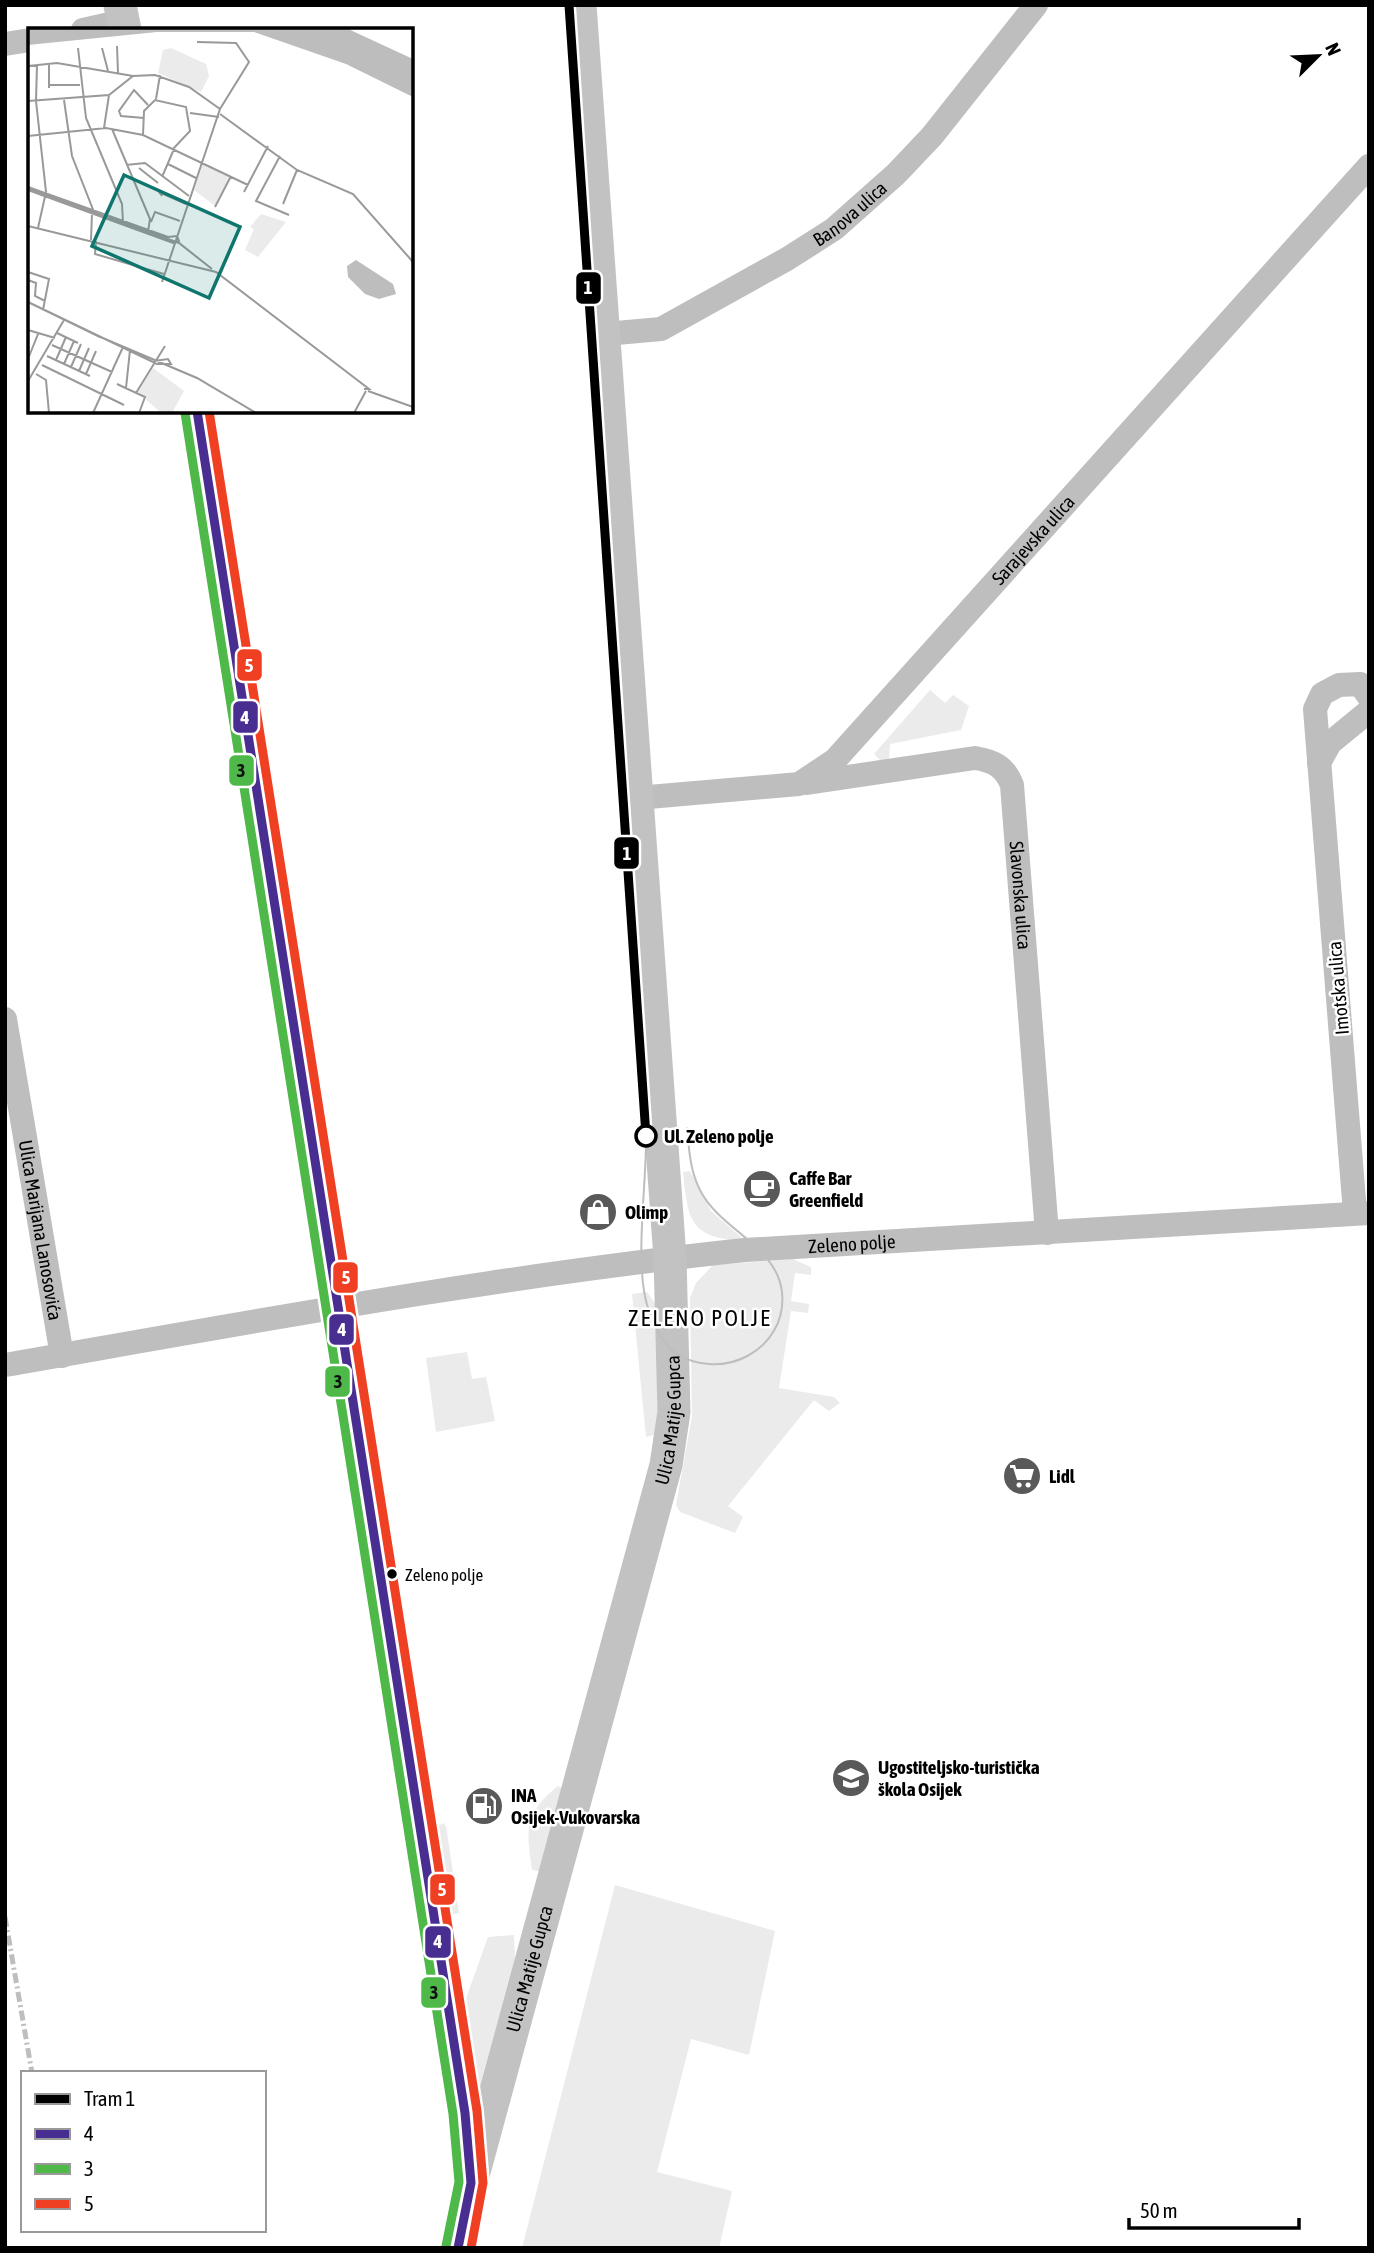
<svg xmlns="http://www.w3.org/2000/svg" width="1374" height="2253" viewBox="0 0 1374 2253" font-family="'Asap Condensed',sans-serif">
	<style>
		.green { fill: #ebebeb }
		.lines { fill: none; stroke-linecap: round; stroke-linejoin: round }
		.minor { stroke: #bebebe; stroke-width: 24 }
		.secondary { stroke: #c2c2c2; stroke-width: 33 }
		.tram { stroke: #bebebe; stroke-width: 2 }
		.rail { stroke: #bebebe; stroke-width: 5; stroke-dasharray: 10 3.5 2 3.5; stroke-linecap: butt }
		.bus-1-casing { stroke: #fff; stroke-width: 14 }
		.bus-2-casing { stroke: #fff; stroke-width: 14 }
		.bus-3-casing { stroke: #fff; stroke-width: 14 }
		.bus-1 { stroke: #492e92; stroke-width: 9 }
		.bus-2 { stroke: #4eb848; stroke-width: 9 }
		.bus-3 { stroke: #ef4023; stroke-width: 9 }
		.tram-1-casing { stroke: #fff; stroke-width: 14 }
		.tram-1 { stroke: #000; stroke-width: 9 }
		.stop-dot { fill: #fff; stroke: #000; stroke-width: 3.5 }
		.bus-dot { fill: #000; stroke: #fff; stroke-width: 2.5 }
		.labels { text-anchor: middle; stroke-width: 5; stroke-linejoin: round; paint-order: stroke }
		.bus-label { font-size: 17px; fill: #000; stroke: #fff; text-anchor: start }
		.street-label { font-size: 19px; fill: #000; stroke: #fff }
		.stop-label { font-size: 19px; font-weight: bold; fill: #000; stroke: #fff; text-anchor: start }
		.poi-label { font-size: 19px; font-weight: bold; fill: #000; stroke: #fff; text-anchor: start }
		.quarter-label { font-size: 23px; letter-spacing: 2px; fill: #000; stroke: #fff }
		.inset-road { fill: none; stroke: #999; stroke-width: 2 }
		.view { fill: #0f766e; fill-opacity: 0.15; stroke: #0f766e; stroke-width: 3.5 }
		.inset-edge { fill: none; stroke: #000; stroke-width: 3.5 }
		.line-badge { stroke: #fff; stroke-width: 2.5 }
		.badge-label { font-size: 19px; text-anchor: middle; font-weight: bold; fill: #fff }
		.pale-badge-label { font-size: 19px; text-anchor: middle; font-weight: bold; fill: #111 }
	</style>
	<rect width="100%" height="100%" fill="#fff"/>
	<g class="green">
		<polygon points="930,690 945,703 953,695 969,706 961,730 890,744 889,759 881,761 874,754"/>
		<path d="M690,1171L711,1211L741,1237V1241C689,1237 688,1219 683,1172Z"/>
		<polygon points="793,1259 811,1267 811,1275 795,1273 791,1301 809,1304 808,1313 791,1311 779,1388 834,1397 840,1403 829,1411 814,1400 728,1506 743,1517 735,1533 680,1512 676,1505 692,1416 690,1298 696,1283 713,1265"/>
		<polygon points="647,1292 662,1313 657,1434 646,1437 632,1294"/>
		<polygon points="467,1352 472,1379 486,1377 495,1421 436,1432 426,1358"/>
		<path d="M558,1786L565,1790L543,1872L532,1870C526,1830 524,1813 558,1786Z"/>
		<polygon points="443,1823 446,1826 459,1913 449,1915 436,1828"/>
		<polygon points="615,1885 775,1931 749,2055 691,2039 657,2172 732,2191 719,2248 522,2248"/>
		<polygon points="514,1935 515,1961 479,2100 464,2004 488,1937"/>
	</g>
	<g class="lines">
		<g class="minor">
			<polyline points="83,30 123,21"/>
			<polyline points="5,44 30,40"/>
			<path id="s1" d="M605,334L661,329L787,259L834,229L896,174L932,136L1036,5"/>
			<polyline points="1319,763 1330,743 1369,711"/>
			<path id="s2" d="M807,783L975,758C994,761 1005,767 1012,785L1047,1233"/>
			<path id="s3" d="M637,798L799,784L835,760L1369,166"/>
			<path id="s4" d="M5,1019L62,1356"/>
			<polyline points="1355,1213 1315,709 1322,694 1339,685 1360,684 1369,697"/>
			<path id="s5" d="M5,1365C251,1322 497,1276 745,1250L1369,1213"/>
		</g>
		<g class="secondary">
			<polyline points="120,5 125,30"/>
			<polyline points="197,411 465,2113 471,2183 458,2248"/>
			<path id="s6" d="M471,2183L666,1465L674,1412L670,1258L580,5"/>
		</g>
		<path class="tram" d="M646,1136C647,1185 633,1268 649,1311C654,1324 663,1344 674,1352C721,1384 788,1350 782,1292C777,1246 719,1229 700,1190C690,1171 689,1149 687,1128"/>
		<polyline class="rail" points="5,1917 32,2073"/>
		<defs>
			<polyline id="bus-1" points="197,411 465,2113 471,2183 458,2248"/>
			<polyline id="bus-2" points="185,413 453,2114 459,2182 446,2246"/>
			<polyline id="bus-3" points="209,411 477,2111 483,2183 471,2248"/>
		</defs>
		<use href="#bus-1" class="bus-1-casing"/>
		<use href="#bus-2" class="bus-2-casing"/>
		<use href="#bus-3" class="bus-3-casing"/>
		<use href="#bus-1" class="bus-1"/>
		<use href="#bus-2" class="bus-2"/>
		<use href="#bus-3" class="bus-3"/>
		<defs>
			<polyline id="tram-1" points="569,5 646,1136"/>
		</defs>
		<use href="#tram-1" class="tram-1-casing"/>
		<use href="#tram-1" class="tram-1"/>
	</g>
	<defs>
		<symbol id="cafe-disc" viewBox="-11 -11 22 22"><circle r="9.5" fill="#595959" stroke="#fff"/><path d="M-5.5-4.5H6V0H3Q3 3.5 0 3.5H-2.5Q-5.5 3.5-5.5 0ZM3-3.2v2h1.7v-2ZM-6 4.5H4V6H-6Z" fill="#fff"/></symbol>
		<symbol id="shop-disc" viewBox="-11 -11 22 22"><circle r="9.5" fill="#595959" stroke="#fff"/><path d="M-5-2.5h2.3a2.7 3.5 0 0 1 5.4 0H5L5.5 6h-11ZM-1.5-2.5h3a1.5 2.3 0 0 0-3 0Z" fill="#fff"/></symbol>
		<symbol id="supermarket-disc" viewBox="-11 -11 22 22"><circle r="9.5" fill="#595959" stroke="#fff"/><path d="M-6-5.5h2.5l.6 2H6L4.5 2H-2.5L-4.4-4H-6ZM-1.5 3.2a1.3 1.3 0 1 0 .1 0ZM3 3.2a1.3 1.3 0 1 0 .1 0Z" fill="#fff"/></symbol>
		<symbol id="school-disc" viewBox="-11 -11 22 22"><circle r="9.5" fill="#595959" stroke="#fff"/><path d="M0-5L7-2L0 1L-7-2ZM-4 1L0 2.5L4 1V4Q0 6-4 4Z" fill="#fff"/></symbol>
		<symbol id="fuel-disc" viewBox="-11 -11 22 22"><circle r="9.5" fill="#595959" stroke="#fff"/><path d="M-5.5-6h7V0h2V4h1.3V-2.5L3-4.5l.8-.8L6-3V5H2.5V1h-1V6h-7ZM-4.2-4.7v3.2H.2V-4.7Z" fill="#fff"/></symbol>
	</defs>
	<g fill-rule="evenodd">
		<use href="#cafe-disc" x="740" y="1167" width="44" height="44"/>
		<use href="#shop-disc" x="576" y="1190" width="44" height="44"/>
		<use href="#supermarket-disc" x="1000" y="1454" width="44" height="44"/>
		<use href="#school-disc" x="829" y="1756" width="44" height="44"/>
		<use href="#fuel-disc" x="462" y="1784" width="44" height="44"/>
	</g>
	<circle class="stop-dot" cx="646" cy="1136" r="10"/>
	<circle class="bus-dot" cx="392" cy="1574" r="6"/>
	<g class="labels">
		<g class="bus-label">
			<text x="405" y="1581">Zeleno polje</text>
		</g>
		<g class="street-label">
			<text dy="7" stroke="none"><textPath href="#s1" startOffset="278">Banova ulica</textPath></text>
			<text dy="7" stroke="none"><textPath href="#s3" startOffset="502">Sarajevska ulica</textPath></text>
			<text dy="7" stroke="none"><textPath href="#s2" startOffset="329">Slavonska ulica</textPath></text>
			<text transform="translate(1338 988) rotate(-95)" y="7">Imotska ulica</text>
			<text dy="7" stroke="none"><textPath href="#s4" startOffset="214">Ulica Marijana Lanosovića</textPath></text>
			<text dy="7" stroke="none"><textPath href="#s5" startOffset="856">Zeleno polje</textPath></text>
			<text dy="7" stroke="none"><textPath href="#s6" startOffset="789">Ulica Matije Gupca</textPath></text>
			<text dy="7" stroke="none"><textPath href="#s6" startOffset="222">Ulica Matije Gupca</textPath></text>
		</g>
		<g class="stop-label">
			<text x="664" y="1143">Ul. Zeleno polje</text>
		</g>
		<g class="poi-label">
			<text x="789" y="1185">Caffe Bar<tspan x="789" dy="22">Greenfield</tspan></text>
			<text x="625" y="1219">Olimp</text>
			<text x="1049" y="1483">Lidl</text>
			<text x="878" y="1774">Ugostiteljsko-turistička<tspan x="878" dy="22">škola Osijek</tspan></text>
			<text x="511" y="1802">INA<tspan x="511" dy="22">Osijek-Vukovarska</tspan></text>
		</g>
		<g class="quarter-label">
			<text x="700" y="1326">ZELENO POLJE</text>
		</g>
	</g>
	<g transform="translate(28 28)">
		<rect width="385" height="385" fill="#fff"/>
		<path d="M143,20L178,36L181,48L173,64L130,45L135,22ZM175,136L201,149L187,178L166,162ZM233,186L258,194L230,229L217,222L226,201L222,199ZM125,340L156,363L144,385H133L110,364Z" fill="#ebebeb"/>
		<path d="M0,0H318L385,31V69L318,36L226,4H129L0,17ZM328,232L365,256L368,266L351,271L337,266L320,249L319,238Z" fill="#bdbdbd"/>
		<path class="inset-road" d="M89,18L90,45M50,20L58,90L94,176L95,195M74,20L80,43M21,36V60M9,37L8,73L18,164L10,200M0,38L29,35L105,48M21,57H52M128,71L132,47M36,72L44,128L66,184M0,73L81,67L105,48L127,47L161,59L192,81M162,85L191,89M192,86L269,142L325,166L385,234M116,90L93,88L91,83L106,62L120,77M76,100L81,67M84,101L122,191L120,204M115,107L116,83L127,72L158,79L162,103L145,121M0,108L78,100L115,107L220,157M252,128L228,173L261,187M140,136L168,150M98,137L117,135L161,168M111,140L130,155M134,149L146,121M0,159L140,209L149,208L151,213L145,215L0,162M0,161L151,215L184,241M216,164L240,118M134,168L131,164L158,176M255,176L269,142M187,179L203,148M123,194L127,184L152,193M0,198L188,244L341,361H336M63,212L64,185M68,213L67,226L136,246M0,244L21,251L15,282M0,252L8,255L7,268L17,273M134,254L192,81L221,34L208,15L169,14M0,274L72,309M0,274L129,336H143L140,331L126,333M0,302L27,310M29,305L50,315M70,308L169,350L228,385M24,317L84,344M19,328L62,348M0,331L10,306M28,332L38,309M36,336L46,313M14,337L96,377M43,339L53,316M51,343L61,320M8,346L18,352L21,385M58,346L68,323M0,353L36,292M89,356L117,369L111,385M98,360L102,322M340,363L385,379M108,365L137,318M65,385L95,319M326,385L338,363"/>
		<path class="view" d="M96,147L212,199L181,270L64,218Z"/>
		<rect width="385" height="385" class="inset-edge"/>
	</g>
	<g class="line-badge">
		<rect x="575" y="271" width="27" height="34" rx="7" fill="#000"/>
		<rect x="236" y="648" width="27" height="34" rx="7" fill="#ef4023"/>
		<rect x="232" y="700" width="27" height="34" rx="7" fill="#492e92"/>
		<rect x="228" y="754" width="27" height="33" rx="7" fill="#4eb848"/>
		<rect x="613" y="836" width="27" height="34" rx="7" fill="#000"/>
		<rect x="332" y="1261" width="27" height="33" rx="7" fill="#ef4023"/>
		<rect x="328" y="1313" width="27" height="33" rx="7" fill="#492e92"/>
		<rect x="324" y="1365" width="27" height="33" rx="7" fill="#4eb848"/>
		<rect x="429" y="1873" width="27" height="33" rx="7" fill="#ef4023"/>
		<rect x="424" y="1925" width="28" height="34" rx="7" fill="#492e92"/>
		<rect x="420" y="1976" width="27" height="33" rx="7" fill="#4eb848"/>
	</g>
	<g class="badge-label">
		<text x="588" y="294">1</text>
		<text x="249" y="672">5</text>
		<text x="245" y="724">4</text>
		<text x="627" y="860">1</text>
		<text x="346" y="1284">5</text>
		<text x="342" y="1336">4</text>
		<text x="442" y="1896">5</text>
		<text x="438" y="1948">4</text>
	</g>
	<g class="pale-badge-label">
		<text x="241" y="777">3</text>
		<text x="338" y="1388">3</text>
		<text x="434" y="1999">3</text>
	</g>
	<rect width="1374" height="2253" fill="none" stroke="#000000" stroke-width="14"/>
	<rect x="21" y="2071" width="245" height="161" fill="#ffffff" stroke="#999999" stroke-width="2"/>
	<rect x="35" y="2094" width="35" height="10" fill="#000000" stroke="#999999" stroke-width="2"/>
	<text x="84" y="2106" font-size="21" fill="#000000">Tram 1</text>
	<rect x="35" y="2129" width="35" height="10" fill="#492e92" stroke="#999999" stroke-width="2"/>
	<text x="84" y="2141" font-size="21" fill="#000000">4</text>
	<rect x="35" y="2164" width="35" height="10" fill="#4eb848" stroke="#999999" stroke-width="2"/>
	<text x="84" y="2176" font-size="21" fill="#000000">3</text>
	<rect x="35" y="2199" width="35" height="10" fill="#ef4023" stroke="#999999" stroke-width="2"/>
	<text x="84" y="2211" font-size="21" fill="#000000">5</text>
	<g transform="translate(1318 56) rotate(66)" stroke="#ffffff" stroke-width="5" paint-order="stroke">
	<path d="M0-5L12 26L0 18L-12 26Z" fill="#000000"/>
	<text y="-10" font-size="19" font-weight="bold" text-anchor="middle" fill="#000000">N</text>
	</g>
	<path d="M1129 2218v10h170v-10" fill="none" stroke="#000000" stroke-width="3.5"/>
	<text x="1140" y="2218" font-size="21" fill="#000000" stroke="#ffffff" stroke-width="5" paint-order="stroke">50 m</text>
</svg>
